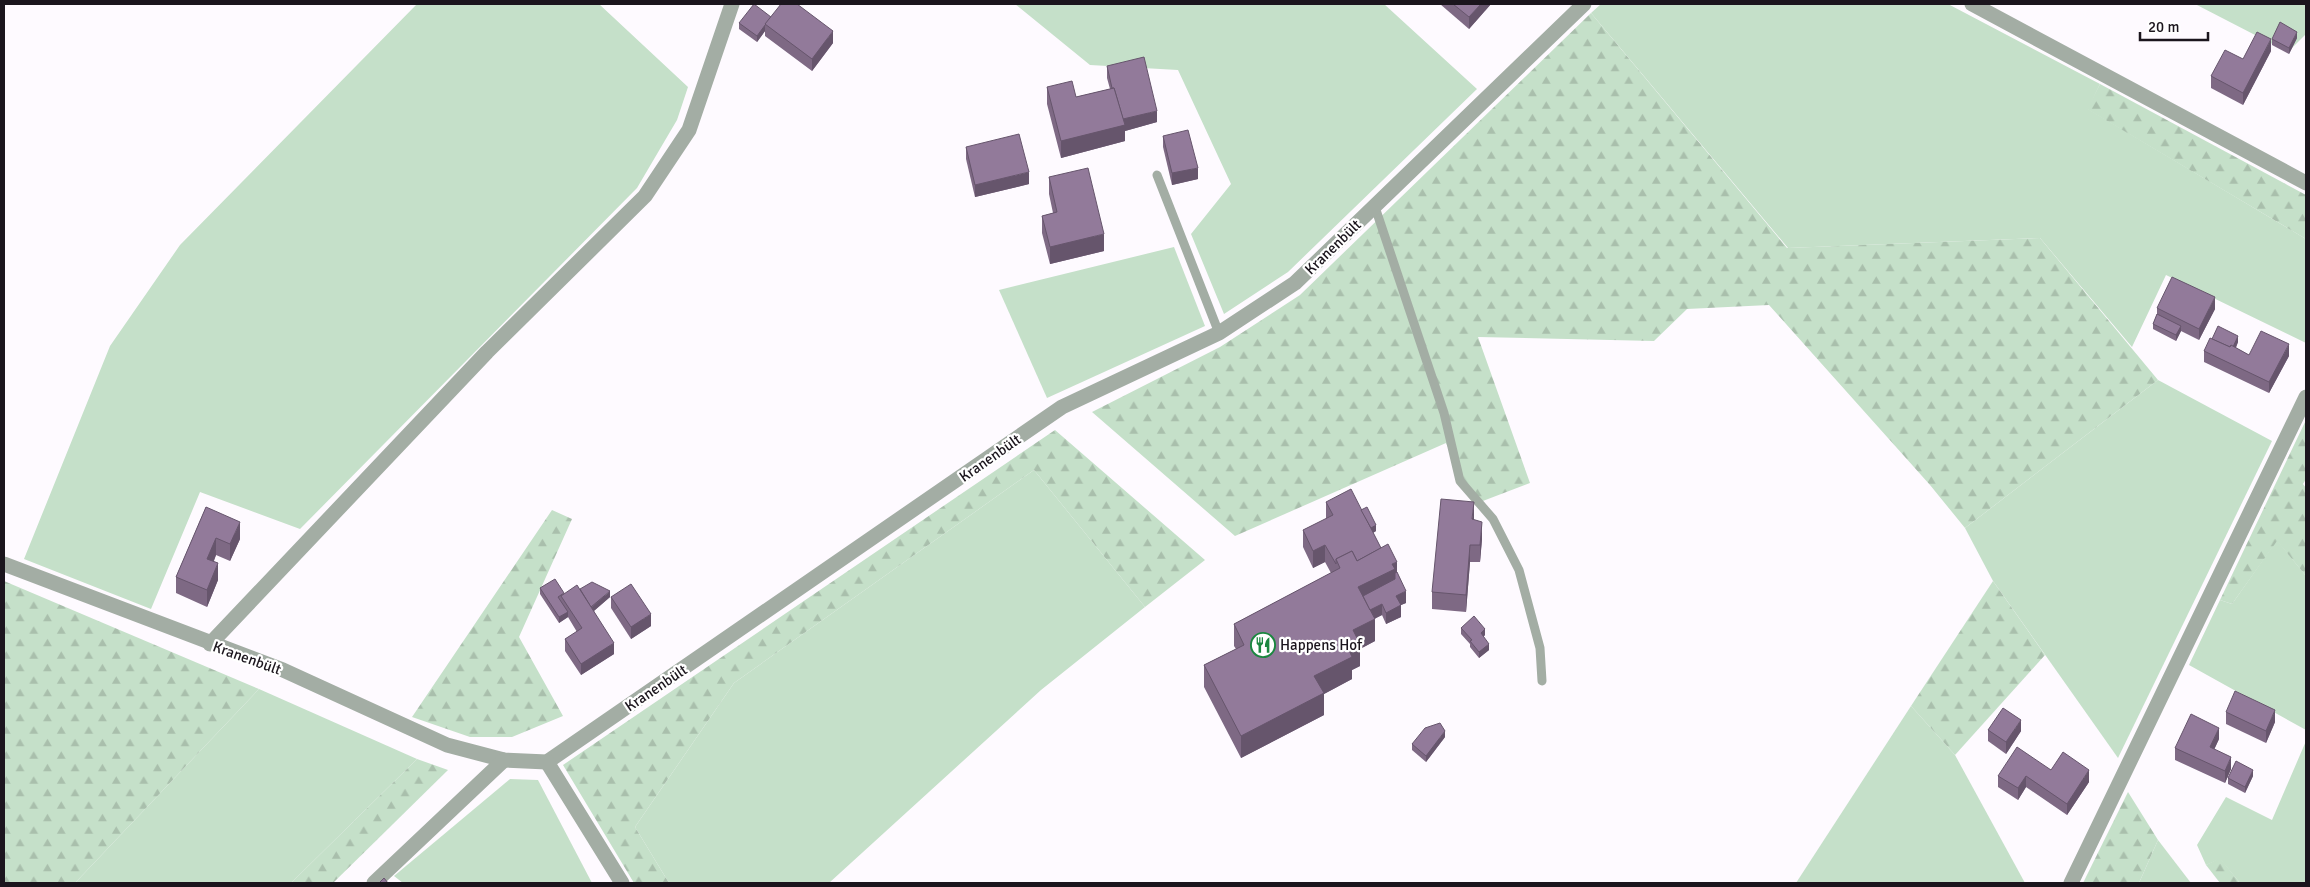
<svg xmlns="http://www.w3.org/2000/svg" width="2310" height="887" viewBox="0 0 2310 887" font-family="Signika,sans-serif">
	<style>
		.grass { fill: #c5e0c9 }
		.forest { fill: url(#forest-firs) }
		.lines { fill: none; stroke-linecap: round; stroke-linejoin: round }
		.lane { stroke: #a3ada4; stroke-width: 9 }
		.street { stroke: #a3ada4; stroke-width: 15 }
		.wall { fill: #7e6984 }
		.shaded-wall { fill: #66556c }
		.building { fill: #927a9a; stroke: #66556c }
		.labels { text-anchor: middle; stroke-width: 4.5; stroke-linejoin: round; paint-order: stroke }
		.street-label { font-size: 15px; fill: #1b151d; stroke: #fff }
		.poi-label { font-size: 15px; fill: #1b151d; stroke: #fff; text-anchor: start }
	</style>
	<defs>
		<pattern id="forest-firs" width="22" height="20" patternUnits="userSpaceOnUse" patternTransform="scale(1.25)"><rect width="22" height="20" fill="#c5e0c9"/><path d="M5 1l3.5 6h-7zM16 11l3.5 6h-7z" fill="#a9bfac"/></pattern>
	</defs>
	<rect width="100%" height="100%" fill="#fefaff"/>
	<g class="grass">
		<polygon points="417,4 599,4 688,87 677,120 637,188 300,529 200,492 151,609 24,559 110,346 180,245"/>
		<polygon points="1015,4 1384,4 1477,89 1288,272 1224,314 1191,234 1231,184 1178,70 1090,65"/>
		<polygon points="1601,4 1948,4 2100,84 2088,109 2306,239 2306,343 2166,275 2132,347 2040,238 1788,248 1591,13"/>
		<polygon points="2195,4 2306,4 2306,34 2288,52"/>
		<polygon points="1174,247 1205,326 1047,398 999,290"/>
		<polygon points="2158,380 2272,441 2118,758 1993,581 1965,528"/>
		<polygon points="1034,470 1145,607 1041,690 829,883 669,883 635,827 734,683"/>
		<polygon points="2277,540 2306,576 2306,730 2189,665 2220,600 2232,604"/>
		<polygon points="259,689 417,759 291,883 75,883"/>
		<polygon points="1911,706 1955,755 2025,883 1796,883"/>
		<polygon points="2306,741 2306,883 2240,883 2220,859 2206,865 2197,845 2226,797 2272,820"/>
		<polygon points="510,779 538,780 592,883 403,883 394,876"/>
		<polygon points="2158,840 2191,883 2139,883"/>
	</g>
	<g class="forest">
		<polygon points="1591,13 1787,248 2040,238 2158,380 1965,528 1930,485 1769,305 1687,309 1654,341 1478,337 1530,483 1475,504 1446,443 1235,536 1092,412 1220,347 1300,295"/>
		<polygon points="2100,84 2306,195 2306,239 2087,109"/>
		<polygon points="2306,420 2306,479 2303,484 2306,488 2306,576 2277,541 2232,604 2220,600"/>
		<polygon points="1055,430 1205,560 1145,607 1034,470 734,683 635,827 669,883 634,883 563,765"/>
		<polygon points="552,510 572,519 519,637 563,716 512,737 470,737 412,717"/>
		<polygon points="4,581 259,689 75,883 4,883"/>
		<polygon points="1993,581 2045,655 1955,755 1911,706"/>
		<polygon points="417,759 448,770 333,883 291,883"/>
		<polygon points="2128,792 2158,840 2139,883 2083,883"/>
		<polygon points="2220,858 2240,883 2220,883 2206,865"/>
	</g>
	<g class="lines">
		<g class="lane">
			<polyline points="1157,175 1219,333"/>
			<polyline points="1375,207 1444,413 1460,481 1493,519 1519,570 1540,648 1542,681"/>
		</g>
		<g class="street">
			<polyline points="1972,4 2306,183"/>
			<polyline points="4,564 283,670 447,745 504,760 547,762 1062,407 1219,333 1295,283 1584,4"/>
			<polyline points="210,644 487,352 645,196 689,130 732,4"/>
			<polyline points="547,762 622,883"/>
			<polyline points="374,883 504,760"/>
			<polyline points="2071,883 2306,397"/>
		</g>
	</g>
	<g class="wall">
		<polygon points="1440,4 1491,4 1469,29"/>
		<polygon points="771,17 833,43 812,71 765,36 765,31 757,42 739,29 739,23"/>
		<polygon points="2297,38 2289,54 2272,45 2272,39"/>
		<polygon points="2271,51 2243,105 2211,88 2211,76 2243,59"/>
		<polygon points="1107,66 1157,122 1125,131 1125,141 1061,158 1047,104 1047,87 1076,97 1110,89 1107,78"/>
		<polygon points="1163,136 1198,179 1172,185 1163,147"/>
		<polygon points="966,147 1029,184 975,197 966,159"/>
		<polygon points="1049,177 1104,251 1050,264 1042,233 1042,216 1053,213 1049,194"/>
		<polygon points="2157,308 2215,309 2199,340 2181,331 2176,341 2153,329 2153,324 2157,314"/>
		<polygon points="2212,339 2238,342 2236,348 2249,355 2289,356 2269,393 2204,362 2204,351"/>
		<polygon points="1326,502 1361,510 1376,531 1373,533 1381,548 1397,572 1406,603 1401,605 1401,617 1386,624 1382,615 1374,619 1375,641 1360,649 1360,666 1352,670 1352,679 1324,694 1324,715 1241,758 1204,687 1204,665 1236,649 1234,646 1234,624 1331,573 1325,562 1313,568 1303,547 1303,530 1326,519"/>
		<polygon points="206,507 240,539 230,561 216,555 214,561 218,580 207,607 176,593 176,577"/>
		<polygon points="1474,520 1482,539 1480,562 1470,562 1466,612 1432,609 1432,592"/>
		<polygon points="540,588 564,594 580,589 610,597 594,611 614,654 581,675 565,651 565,639 577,632 568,617 559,623 540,594"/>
		<polygon points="611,597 651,626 631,639 611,608"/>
		<polygon points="1461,628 1485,635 1483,637 1489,650 1479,658 1470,647 1470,644 1461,634"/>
		<polygon points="2226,712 2275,722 2266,743 2226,724"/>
		<polygon points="1988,730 2021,731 2006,754 1988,741"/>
		<polygon points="1445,737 1426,762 1412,750 1412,744"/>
		<polygon points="2219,739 2214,749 2231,769 2225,783 2175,760 2175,748"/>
		<polygon points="2051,770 2089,782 2067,815 2026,787 2018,800 1998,787 1998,776"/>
		<polygon points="2253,776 2245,793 2228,784 2228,778"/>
	</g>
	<g class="shaded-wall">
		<polygon points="1481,4 1491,4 1469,29 1469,17"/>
		<polygon points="765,25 765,31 757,42 757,36"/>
		<polygon points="833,31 833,43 812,71 812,59"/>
		<polygon points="2297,32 2297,38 2289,54 2289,48"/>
		<polygon points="2271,39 2271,51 2243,105 2243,93"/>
		<polygon points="1157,111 1157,122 1125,131 1125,141 1061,158 1061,141 1120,120"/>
		<polygon points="1198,168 1198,179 1172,185 1172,173"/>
		<polygon points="1029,172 1029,184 975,197 975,185"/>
		<polygon points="1104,234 1104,251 1050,264 1050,247"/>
		<polygon points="2215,297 2215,309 2199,340 2199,329"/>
		<polygon points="2181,326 2181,331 2176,341 2176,335"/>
		<polygon points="2238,336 2238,342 2230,359 2230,353"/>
		<polygon points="2289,344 2289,356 2269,393 2269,382"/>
		<polygon points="1474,502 1474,519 1472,536 1472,519"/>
		<polygon points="240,522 240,539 230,561 230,544"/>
		<polygon points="1482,522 1482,539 1480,562 1480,545"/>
		<polygon points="1376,525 1376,531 1367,536 1367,530"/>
		<polygon points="216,538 216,555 207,576 207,559"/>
		<polygon points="1325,545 1325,562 1313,568 1313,551"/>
		<polygon points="1470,545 1470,562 1466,612 1466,595"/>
		<polygon points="1397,562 1397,584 1363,607 1358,587 1392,564"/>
		<polygon points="218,563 218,580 207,607 207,590"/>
		<polygon points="610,591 610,597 589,615 589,610"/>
		<polygon points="1406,591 1406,603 1396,607 1396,596"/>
		<polygon points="1382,604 1382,615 1366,623 1366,612"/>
		<polygon points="1401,605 1401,617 1386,624 1386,613"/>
		<polygon points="568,612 568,617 559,623 559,617"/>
		<polygon points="651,614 651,626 631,639 631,627"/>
		<polygon points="1375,619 1375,641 1360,649 1360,666 1352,670 1352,679 1324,694 1324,715 1241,758 1241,736 1314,676 1349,650 1353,630"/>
		<polygon points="1485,629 1485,635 1481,639 1481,633"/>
		<polygon points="614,643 614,654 581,675 581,664"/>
		<polygon points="1489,644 1489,650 1479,658 1479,652"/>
		<polygon points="2275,710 2275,722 2266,743 2266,731"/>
		<polygon points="2021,720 2021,731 2006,754 2006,742"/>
		<polygon points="2219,728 2219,739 2210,759 2210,747"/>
		<polygon points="1445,731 1445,737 1426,762 1426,756"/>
		<polygon points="2231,757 2231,769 2225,783 2225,771"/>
		<polygon points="2089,770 2089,782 2067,815 2067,804"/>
		<polygon points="2253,770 2253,776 2245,793 2245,787"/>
		<polygon points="2026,776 2026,787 2018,800 2018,788"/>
	</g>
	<g class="building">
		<polygon points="754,4 771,17 757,36 739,23"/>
		<polygon points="781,4 797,4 833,31 812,59 765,24"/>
		<polygon points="1453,4 1481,4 1469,17"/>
		<polygon points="2280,22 2297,32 2289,48 2272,39"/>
		<polygon points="2257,32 2271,39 2243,93 2211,76 2225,50 2243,59"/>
		<polygon points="1144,57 1157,111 1123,119 1114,88 1112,88 1107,66"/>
		<polygon points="1072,81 1076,97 1114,88 1125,125 1061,141 1047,87"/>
		<polygon points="1188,130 1198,168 1172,173 1163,136"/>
		<polygon points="1019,134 1029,172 975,185 966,147"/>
		<polygon points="1088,168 1104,234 1050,247 1042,216 1057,212 1049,177"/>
		<polygon points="2172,277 2215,297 2199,329 2157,308"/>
		<polygon points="2157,314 2181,326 2176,335 2153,324"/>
		<polygon points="2218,326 2238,336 2233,347 2231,345 2230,347 2212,339"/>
		<polygon points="2261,331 2289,344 2269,382 2204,351 2210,338 2230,347 2231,345 2249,355"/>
		<polygon points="1351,489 1381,548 1357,561 1352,551 1336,559 1336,564 1325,545 1313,551 1303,530 1333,515 1326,502"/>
		<polygon points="1441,499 1474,502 1472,519 1482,522 1480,545 1470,545 1466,595 1432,592"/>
		<polygon points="206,507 240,522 230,544 216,538 207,559 218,563 207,590 176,577"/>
		<polygon points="1367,507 1376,525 1371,528 1361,510"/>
		<polygon points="1388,544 1397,562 1392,564 1395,569 1358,587 1375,619 1353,630 1360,644 1349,650 1352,657 1314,676 1324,693 1241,736 1204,665 1244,645 1234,624 1340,568 1336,559 1352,551 1357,561"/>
		<polygon points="1397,572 1406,591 1396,596 1401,605 1386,613 1382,604 1370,610 1363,596 1395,579 1395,573"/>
		<polygon points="555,579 564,593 558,597 568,612 559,617 540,588"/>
		<polygon points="592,582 610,591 591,607 580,589"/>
		<polygon points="631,584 651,614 631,627 611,597"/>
		<polygon points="577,585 614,643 581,664 565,639 582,628 561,596"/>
		<polygon points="1474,616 1485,629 1481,633 1489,644 1479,652 1470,641 1472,640 1461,628"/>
		<polygon points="2235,691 2275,710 2266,731 2226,712"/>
		<polygon points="2003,708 2021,720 2006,742 1988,730"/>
		<polygon points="2191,714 2219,728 2210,747 2231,757 2225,771 2175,748"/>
		<polygon points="1440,723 1445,731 1426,756 1412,744 1425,728"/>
		<polygon points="2017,747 2051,770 2063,752 2089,770 2067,804 2026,776 2018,788 1998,776"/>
		<polygon points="2236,761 2253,770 2245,787 2228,778"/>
		<polygon points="384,878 388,883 379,883"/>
	</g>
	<defs>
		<symbol id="restaurant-ring" viewBox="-11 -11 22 22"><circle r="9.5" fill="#fff" stroke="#1a873f" stroke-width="1.5"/><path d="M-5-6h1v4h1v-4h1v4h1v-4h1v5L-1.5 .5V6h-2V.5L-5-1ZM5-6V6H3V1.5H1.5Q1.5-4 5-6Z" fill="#1a873f"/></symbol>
	</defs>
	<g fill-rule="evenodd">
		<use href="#restaurant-ring" x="1249" y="631" width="28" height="28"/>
	</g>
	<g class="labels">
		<g class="street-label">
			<text transform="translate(1333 247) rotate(-44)" y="5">Kranenbült</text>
			<text transform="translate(990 458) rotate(-35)" y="5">Kranenbült</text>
			<text transform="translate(247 658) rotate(20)" y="5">Kranenbült</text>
			<text transform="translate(656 688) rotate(-34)" y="5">Kranenbült</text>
		</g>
		<g class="poi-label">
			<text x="1280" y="650">Happens Hof</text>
		</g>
	</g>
	<rect width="2310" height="887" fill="none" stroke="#1b151d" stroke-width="10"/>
	<path d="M2140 32v8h68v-8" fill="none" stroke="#1b151d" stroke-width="2.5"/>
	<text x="2148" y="32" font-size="15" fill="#1b151d" stroke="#ffffff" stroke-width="4" paint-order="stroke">20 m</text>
</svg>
